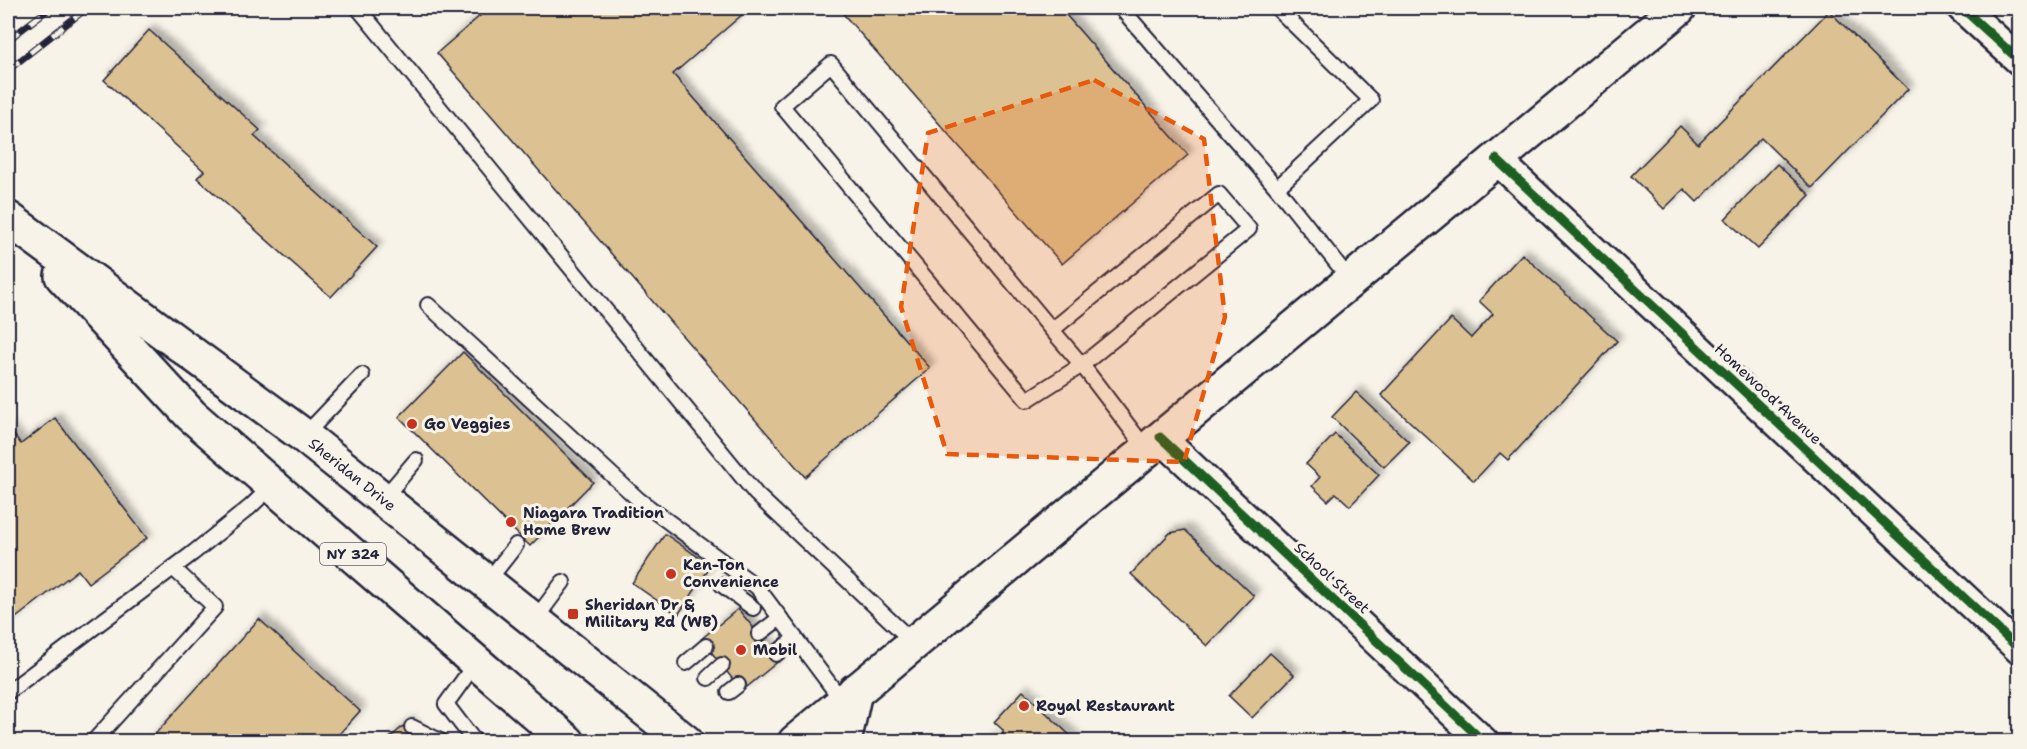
<svg xmlns="http://www.w3.org/2000/svg" width="2027" height="749" viewBox="0 0 2027 749" font-family="'Shantell Sans',sans-serif">
	<style>
		.building { fill: #dcc292; stroke: #22223b; stroke-width: 1.5; filter: url(#shadow) }
		.lines { fill: none; stroke-linecap: round; stroke-linejoin: round }
		.service-casing { stroke: #22223b; stroke-width: 18 }
		.minor-casing { stroke: #22223b; stroke-width: 33 }
		.secondary-casing { stroke: #22223b; stroke-width: 38 }
		.primary-casing { stroke: #22223b; stroke-width: 38 }
		.service { stroke: #f7f3e8; stroke-width: 14 }
		.minor { stroke: #f7f3e8; stroke-width: 28 }
		.secondary { stroke: #f7f3e8; stroke-width: 33 }
		.primary { stroke: #f7f3e8; stroke-width: 33 }
		.rail-casing { stroke: #22223b; stroke-width: 7 }
		.rail { stroke: #f7f3e8; stroke-width: 4.5; stroke-dasharray: 14; stroke-linecap: butt }
		.cycleway-casing { stroke: #f7f3e8; stroke-width: 13 }
		.cycleway { stroke: #1b5e20; stroke-width: 9 }
		.marked { fill: #e8590c; fill-opacity: 0.2; stroke: #e8590c; stroke-width: 4.5; stroke-dasharray: 12 8; stroke-linejoin: round }
		.poi-dot { fill: #c8321e; stroke: #f7f3e8; stroke-width: 2 }
		.labels { text-anchor: middle; stroke-width: 6; stroke-linejoin: round; paint-order: stroke }
		.shield { fill: #f7f3e8; stroke: #62616f; stroke-width: 1.5 }
		.shield-label { font-size: 14px; font-weight: bold; fill: #22223b }
		.street-label { font-size: 15px; fill: #22223b; stroke: #f7f3e8 }
		.poi-label { font-size: 15px; font-weight: bold; fill: #22223b; stroke: #f7f3e8; text-anchor: start }
	</style>
	<defs>
		<filter id="shadow"><feDropShadow dx="5.5" dy="-5.5" stdDeviation="3" flood-color="#0004"/></filter>
	</defs>
	<rect width="100%" height="100%" fill="#f7f3e8"/>
	<filter id="ink" filterUnits="userSpaceOnUse"><feTurbulence type="fractalNoise" baseFrequency=".0167" numOctaves="2"/><feDisplacementMap in="SourceGraphic" scale="12" xChannelSelector="R" yChannelSelector="G"/><feConvolveMatrix kernelMatrix="1 2 1 2 8 2 1 2 1" color-interpolation-filters="sRGB"/></filter>
	<g filter="url(#ink)">
		<g class="building">
			<polygon points="489,8 750,8 673,74 930,368 805,477 437,53"/>
			<polygon points="838,8 1060,8 1188,155 1062,264"/>
			<polygon points="1829,11 1908,89 1812,188 1761,138 1697,202 1684,189 1664,209 1631,176 1680,126 1698,144"/>
			<polygon points="149,30 260,130 254,136 377,247 331,297 197,178 204,171 104,80"/>
			<polygon points="1777,164 1810,195 1758,249 1725,219"/>
			<polygon points="1522,254 1617,341 1508,460 1500,453 1474,481 1381,395 1451,319 1471,338 1493,314 1479,301"/>
			<polygon points="463,352 593,482 530,546 399,417"/>
			<polygon points="1356,392 1409,442 1384,467 1332,417"/>
			<polygon points="55,418 147,538 88,583 78,570 8,624 8,427 21,444"/>
			<polygon points="1335,434 1379,475 1350,506 1336,493 1328,501 1312,486 1320,477 1306,464"/>
			<polygon points="1185,530 1254,596 1207,646 1131,574 1170,533"/>
			<polygon points="665,534 711,566 678,615 632,583"/>
			<polygon points="738,609 780,660 742,691 701,639"/>
			<polygon points="259,619 360,711 332,742 148,742"/>
			<polygon points="1270,653 1294,675 1252,718 1229,696"/>
			<polygon points="1023,691 1077,742 989,742 989,738 1003,738 1003,730 994,722"/>
			<polygon points="408,722 424,742 385,742"/>
		</g>
		<g class="lines">
			<defs>
				<g id="service">
					<polyline points="358,8 756,494 913,642"/>
					<polyline points="1121,8 1277,188 1351,281"/>
					<polyline points="1277,8 1371,100 1277,188"/>
					<polyline points="428,305 639,500 757,587 843,702"/>
					<polyline points="1052,330 1219,194 1249,229 1082,365 1027,400 782,106 831,64 1052,330 1082,365 1146,449"/>
					<polyline points="304,436 362,375"/>
					<polyline points="383,499 416,460"/>
					<polyline points="487,582 516,545"/>
					<polyline points="722,585 753,608"/>
					<polyline points="534,621 563,582"/>
					<polyline points="759,634 780,618"/>
					<polyline points="776,654 795,638"/>
					<polyline points="686,663 706,646"/>
					<polyline points="708,678 722,665"/>
					<polyline points="8,692 193,553 250,507 273,485"/>
					<polyline points="729,692 738,685"/>
					<polyline points="412,727 442,742"/>
					<polyline points="93,742 215,607 173,568"/>
					<polyline points="475,742 446,704 477,661"/>
				</g>
				<g id="minor">
					<polyline points="1962,8 2020,61"/>
					<polyline points="1496,159 2020,650"/>
					<polyline points="1160,437 1484,742"/>
				</g>
				<polyline id="secondary" points="795,742 1679,8"/>
				<g id="primary">
					<path id="s1" d="M9,219L304,436L686,742"/>
					<polyline points="62,276 191,415 568,742"/>
					<polyline points="844,742 855,691"/>
				</g>
			</defs>
			<use href="#service" class="service-casing"/>
			<use href="#minor" class="minor-casing"/>
			<use href="#secondary" class="secondary-casing"/>
			<use href="#primary" class="primary-casing"/>
			<use href="#service" class="service"/>
			<use href="#minor" class="minor"/>
			<use href="#secondary" class="secondary"/>
			<use href="#primary" class="primary"/>
			<defs>
				<g id="rail">
					<polyline points="8,40 50,8"/>
					<polyline points="8,70 87,8"/>
				</g>
			</defs>
			<use href="#rail" class="rail-casing"/>
			<use href="#rail" class="rail"/>
			<defs>
				<g id="cycleway">
					<polyline points="1962,8 2020,61"/>
					<polyline points="1496,159 2020,650"/>
					<polyline points="1160,437 1484,742"/>
				</g>
			</defs>
			<use href="#cycleway" class="cycleway-casing"/>
			<use href="#cycleway" class="cycleway"/>
		</g>
	</g>
	<path class="marked" d="M1094,80L1204,139L1225,317L1184,462L947,454L901,307L928,133Z"/>
	<g class="poi-dot">
		<circle cx="412" cy="424" r="6"/>
		<circle cx="511" cy="522" r="6"/>
		<circle cx="671" cy="574" r="6"/>
		<rect x="567" y="608" width="12" height="12" rx="3"/>
		<circle cx="741" cy="650" r="6"/>
		<circle cx="1024" cy="706" r="6"/>
	</g>
	<g class="labels">
		<rect class="shield" x="320" y="543" width="66" height="22" rx="4.5"/>
		<g class="shield-label">
			<text x="353" y="559">NY 324</text>
		</g>
		<g class="street-label">
			<text transform="translate(1768 394) rotate(43)" y="5">Homewood Avenue</text>
			<text dy="5" stroke="none"><textPath href="#s1" startOffset="428">Sheridan Drive</textPath></text>
			<text transform="translate(1332 578) rotate(43)" y="5">School Street</text>
		</g>
		<g class="poi-label">
			<text x="424" y="429">Go Veggies</text>
			<text x="523" y="518">Niagara Tradition<tspan x="523" dy="17">Home Brew</tspan></text>
			<text x="683" y="570">Ken-Ton<tspan x="683" dy="17">Convenience</tspan></text>
			<text x="585" y="610">Sheridan Dr &amp;<tspan x="585" dy="17">Military Rd (WB)</tspan></text>
			<text x="753" y="655">Mobil</text>
			<text x="1036" y="711">Royal Restaurant</text>
		</g>
	</g>
	<rect width="2027" height="749" fill="none" stroke="#f7f3e8" stroke-width="30"/>
	<rect x="15" y="15" width="1997" height="719" fill="none" stroke="#22223b" stroke-width="2" filter="url(#ink)"/>
</svg>
